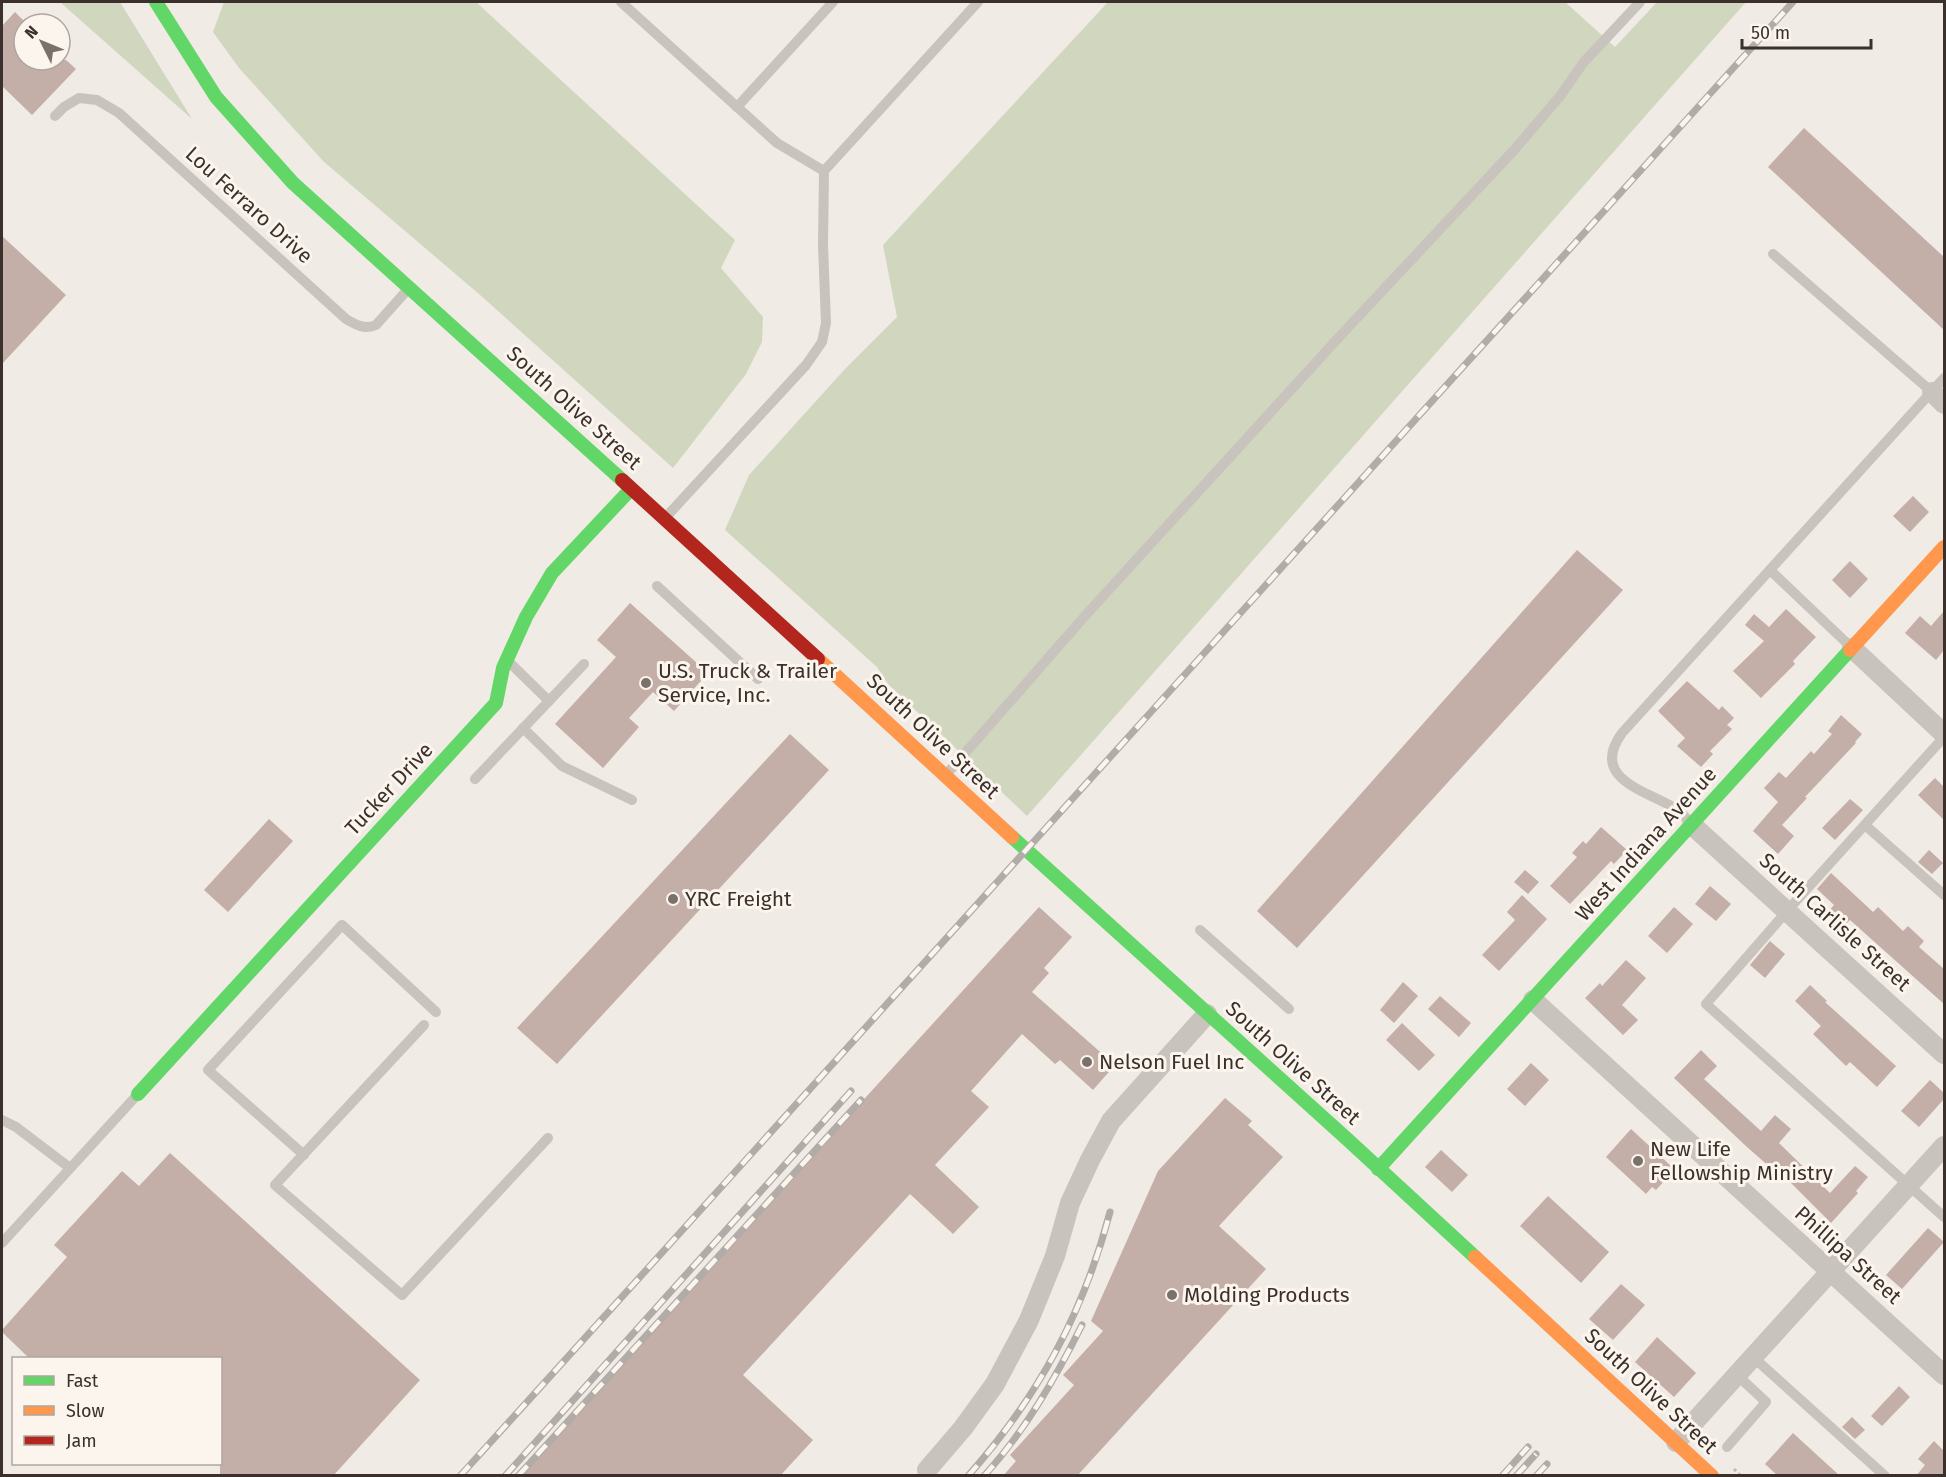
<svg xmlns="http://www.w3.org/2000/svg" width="1946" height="1477" viewBox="0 0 1946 1477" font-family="'Fira Sans',sans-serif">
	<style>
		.green { fill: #d1d6bf }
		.building { fill: #c3afa7 }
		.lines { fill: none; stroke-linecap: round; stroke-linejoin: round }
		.path { stroke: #c2bbb6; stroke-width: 3; stroke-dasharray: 3 3; stroke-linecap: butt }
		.lane { stroke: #c9c3be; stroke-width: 10 }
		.street { stroke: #c9c3be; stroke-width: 20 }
		.fast { stroke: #63d668; stroke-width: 14 }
		.slow { stroke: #ff974d; stroke-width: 14 }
		.jam { stroke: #b3261e; stroke-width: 14 }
		.rail-casing { stroke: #b1aca8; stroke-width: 7 }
		.rail { stroke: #fbf5ee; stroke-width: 4.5; stroke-dasharray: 14; stroke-linecap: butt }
		.poi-dot { fill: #7a716c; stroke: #fbf5ee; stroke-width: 2 }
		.labels { text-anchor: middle; stroke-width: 6; stroke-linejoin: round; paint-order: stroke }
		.street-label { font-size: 21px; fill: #3b302b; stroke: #fbf5ee }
		.poi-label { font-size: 21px; fill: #3b302b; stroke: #fbf5ee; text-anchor: start }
	</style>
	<rect width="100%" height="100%" fill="#f0ebe5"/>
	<g class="green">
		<polygon points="60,2 120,2 192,119"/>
		<polygon points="224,2 476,2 735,240 721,268 763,317 762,342 746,374 673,468 479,294 323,161 239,68 213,32"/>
		<polygon points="1108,2 1565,2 1615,47 1657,2 1746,2 1027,816 888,684 877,667 725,530 749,475 845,369 897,317 883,245"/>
	</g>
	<g class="building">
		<polygon points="15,12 24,21 24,60 66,60 76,69 32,115 2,86 2,26"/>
		<polygon points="1804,128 1944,257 1944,330 1768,167"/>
		<polygon points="2,236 66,295 2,364"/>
		<polygon points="1913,496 1929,512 1910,532 1893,516"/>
		<polygon points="1577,550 1623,590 1297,948 1257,911"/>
		<polygon points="1850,561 1868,579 1850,598 1832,580"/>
		<polygon points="630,603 708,673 674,711 653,692 629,718 639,727 603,768 555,724 616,657 597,640"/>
		<polygon points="1786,609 1816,637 1793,661 1795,664 1761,698 1733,671 1764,641 1745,625 1754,614 1769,627"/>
		<polygon points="1944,611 1944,650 1936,660 1905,633 1920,616 1931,626"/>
		<polygon points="1687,681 1719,710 1722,706 1734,718 1727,725 1732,729 1710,751 1713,754 1701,767 1677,746 1685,738 1658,711"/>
		<polygon points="1841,715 1862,734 1855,742 1856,743 1805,797 1807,798 1782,825 1794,836 1778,854 1753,831 1778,802 1764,788 1779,772 1786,778 1811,751 1814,754 1832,734 1828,731"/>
		<polygon points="790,734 829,770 557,1064 517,1028"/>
		<polygon points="1935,778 1944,787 1944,820 1918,795"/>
		<polygon points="1850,799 1863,810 1835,840 1822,828"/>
		<polygon points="269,819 293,841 228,912 204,890"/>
		<polygon points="1601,827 1627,850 1614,864 1611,861 1570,904 1550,886 1577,857 1572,853 1583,841 1586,844"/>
		<polygon points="1929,850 1943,863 1932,874 1918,862"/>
		<polygon points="1525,870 1539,882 1528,894 1514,882"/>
		<polygon points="1831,873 1873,912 1878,907 1903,931 1908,926 1924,941 1919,947 1944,969 1944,1004 1850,920 1843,927 1827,913 1834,905 1817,889"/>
		<polygon points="1710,886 1731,904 1716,921 1695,904"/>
		<polygon points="1522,895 1547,919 1499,971 1482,955 1515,920 1507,912"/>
		<polygon points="1039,907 1072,937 1044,968 1049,973 1032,992 1115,1065 1093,1090 1060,1060 1055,1064 1022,1034 971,1091 989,1107 935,1165 979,1207 953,1234 910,1194 743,1375 813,1440 780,1476 521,1476"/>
		<polygon points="1674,907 1693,924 1667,953 1648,936"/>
		<polygon points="1770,941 1785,954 1765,978 1750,965"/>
		<polygon points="1626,960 1646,978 1622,1005 1638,1020 1623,1035 1585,998 1600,983 1602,986"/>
		<polygon points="1403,982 1418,996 1394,1023 1380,1010"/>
		<polygon points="1810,985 1827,1001 1825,1002 1896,1066 1877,1087 1850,1062 1846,1066 1813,1034 1821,1026 1795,1001"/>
		<polygon points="1440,996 1471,1023 1459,1037 1428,1009"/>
		<polygon points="1402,1023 1435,1055 1419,1071 1386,1040"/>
		<polygon points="1701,1050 1717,1066 1704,1079 1761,1131 1775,1115 1791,1129 1779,1143 1830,1193 1855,1166 1868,1177 1856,1191 1858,1193 1831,1223 1789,1181 1788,1183 1747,1147 1674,1078"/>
		<polygon points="1531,1063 1549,1080 1525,1106 1507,1089"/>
		<polygon points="1930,1080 1944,1093 1944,1099 1919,1127 1901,1111"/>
		<polygon points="1225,1098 1252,1121 1248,1125 1283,1157 1219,1226 1266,1269 1077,1476 1003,1476 1016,1461 1010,1455 1074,1385 1063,1375 1103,1331 1091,1321 1158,1171"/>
		<polygon points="1631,1129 1671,1166 1663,1174 1667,1178 1656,1190 1652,1187 1646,1194 1606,1157"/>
		<polygon points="1441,1150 1468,1175 1452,1192 1425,1167"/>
		<polygon points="170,1153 420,1380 333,1476 220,1476 220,1359 30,1359 2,1332 2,1330 67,1257 54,1245 122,1171 139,1186"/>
		<polygon points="1548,1196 1609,1252 1581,1283 1520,1226"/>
		<polygon points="1928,1228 1944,1242 1902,1289 1886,1275"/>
		<polygon points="1621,1284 1645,1305 1613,1340 1589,1319"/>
		<polygon points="1657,1337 1696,1373 1674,1397 1635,1362"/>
		<polygon points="1899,1386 1910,1397 1882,1426 1871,1416"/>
		<polygon points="1852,1417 1865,1430 1855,1439 1842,1427"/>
		<polygon points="1793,1433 1840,1476 1778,1476 1765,1464"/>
		<polygon points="1934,1441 1944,1451 1944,1476 1916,1476 1925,1465 1918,1459"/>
	</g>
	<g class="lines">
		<polyline class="path" points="1734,1469 1741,1476"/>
		<g class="lane">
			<polyline points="621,2 777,143 824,171"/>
			<polyline points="737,107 833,2"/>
			<path d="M55,116L64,107L79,98L97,100L119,113L346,319C356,325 365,330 376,325L409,288"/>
			<polyline points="1773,254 1932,392"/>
			<polyline points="666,517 806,365 822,342 826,323 823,245 824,171 978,2"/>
			<polyline points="1770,570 1852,648"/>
			<polyline points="657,586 758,679"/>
			<polyline points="507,660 549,701"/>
			<polyline points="523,728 562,766 632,800"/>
			<polyline points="1944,737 1787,911 1706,1004 1944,1217"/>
			<polyline points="945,776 1084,617 1341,335 1515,149 1561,95 1583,63 1640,2"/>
			<polyline points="475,779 584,664"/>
			<path d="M1691,824C1687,819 1683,814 1678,810C1649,791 1588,780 1622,733L1944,378"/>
			<polyline points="1865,825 1944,895"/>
			<polyline points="1200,930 1289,1009"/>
			<polyline points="424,1025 275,1185 402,1295 548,1138"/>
			<polyline points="2,1120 16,1127 70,1168"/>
			<polyline points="304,1155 208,1070 342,925 436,1012"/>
			<polyline points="2,1243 138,1094"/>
			<polyline points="1753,1357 1885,1476"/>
			<polyline points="1727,1447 1766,1402 1737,1375"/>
		</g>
		<g class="street">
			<polyline points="1932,392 1944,404"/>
			<polyline points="1852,648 1944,734"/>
			<polyline points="1692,825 1944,1054"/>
			<polyline points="1533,1000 1944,1375"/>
			<polyline points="1676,1442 1944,1146"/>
			<polyline points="927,1470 963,1428 995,1384 1029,1320 1055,1256 1070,1203 1090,1160 1111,1121 1207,1014"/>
		</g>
		<g class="fast">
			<polyline points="156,2 216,97 293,183 622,480"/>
			<polyline points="1012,837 1347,1139 1475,1257"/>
			<polyline points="138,1094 496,703 503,668 526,617 552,573 631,489"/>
			<polyline points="1378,1169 1850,650"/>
		</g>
		<g class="slow">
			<polyline points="1850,650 1944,547"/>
			<polyline points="818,659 1012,837"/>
			<polyline points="1475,1257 1712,1476"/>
		</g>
		<polyline class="jam" points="622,480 818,659"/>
		<defs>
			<g id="rail">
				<polyline points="460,1476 1793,2"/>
				<polyline points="505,1476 851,1091"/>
				<polyline points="518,1476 861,1100"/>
				<path d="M968,1476C1038,1397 1083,1314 1110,1212"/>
				<path d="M984,1476C1025,1431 1055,1379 1082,1325"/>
				<polyline points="1502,1476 1528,1447"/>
				<polyline points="1516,1476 1536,1454"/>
				<polyline points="1536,1476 1547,1464"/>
			</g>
		</defs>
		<use href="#rail" class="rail-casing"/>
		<use href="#rail" class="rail"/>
	</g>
	<g class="poi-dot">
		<circle cx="646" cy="683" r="6"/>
		<circle cx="673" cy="899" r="6"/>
		<circle cx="1087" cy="1062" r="6"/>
		<circle cx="1638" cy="1161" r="6"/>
		<circle cx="1172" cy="1295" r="6"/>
	</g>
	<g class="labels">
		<g class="street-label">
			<text transform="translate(249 205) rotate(42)" y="7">Lou Ferraro Drive</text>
			<text transform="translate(574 408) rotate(42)" y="7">South Olive Street</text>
			<text transform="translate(933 736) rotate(43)" y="7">South Olive Street</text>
			<text transform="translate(389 789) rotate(-47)" y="7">Tucker Drive</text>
			<text transform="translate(1646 844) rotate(-48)" y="7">West Indiana Avenue</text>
			<text transform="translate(1835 922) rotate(42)" y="7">South Carlisle Street</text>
			<text transform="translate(1293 1063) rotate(42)" y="7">South Olive Street</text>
			<text transform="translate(1848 1255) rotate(42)" y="7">Phillipa Street</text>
			<text transform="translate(1651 1391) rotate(43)" y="7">South Olive Street</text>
		</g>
		<g class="poi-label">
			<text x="658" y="678">U.S. Truck &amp; Trailer<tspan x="658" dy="24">Service, Inc.</tspan></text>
			<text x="685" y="906">YRC Freight</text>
			<text x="1099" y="1069">Nelson Fuel Inc</text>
			<text x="1650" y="1156">New Life<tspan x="1650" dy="24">Fellowship Ministry</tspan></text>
			<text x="1184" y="1302">Molding Products</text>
		</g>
	</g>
	<rect width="1946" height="1477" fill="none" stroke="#3b302b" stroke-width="6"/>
	<rect x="12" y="1357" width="210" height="108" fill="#fbf5ee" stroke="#aea6a0" stroke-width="1.5"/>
	<rect x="24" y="1376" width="30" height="9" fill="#63d668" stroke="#aea6a0" stroke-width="1.5"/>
	<text x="66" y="1387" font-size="18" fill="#3b302b">Fast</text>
	<rect x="24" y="1406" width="30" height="9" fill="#ff974d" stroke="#aea6a0" stroke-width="1.5"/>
	<text x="66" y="1417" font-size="18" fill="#3b302b">Slow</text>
	<rect x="24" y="1436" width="30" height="9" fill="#b3261e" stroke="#aea6a0" stroke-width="1.5"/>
	<text x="66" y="1447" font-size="18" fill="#3b302b">Jam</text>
	<g transform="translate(42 42) rotate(313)"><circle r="28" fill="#fbf5ee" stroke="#aea6a0" stroke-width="1.5"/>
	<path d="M0-4.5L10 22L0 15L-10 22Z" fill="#7a716c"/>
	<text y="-9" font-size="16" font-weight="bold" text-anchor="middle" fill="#3b302b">N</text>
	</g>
	<path d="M1742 39v9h129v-9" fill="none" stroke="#3b302b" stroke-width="3"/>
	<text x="1751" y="39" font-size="18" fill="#3b302b" stroke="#fbf5ee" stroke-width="4.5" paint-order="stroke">50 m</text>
</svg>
